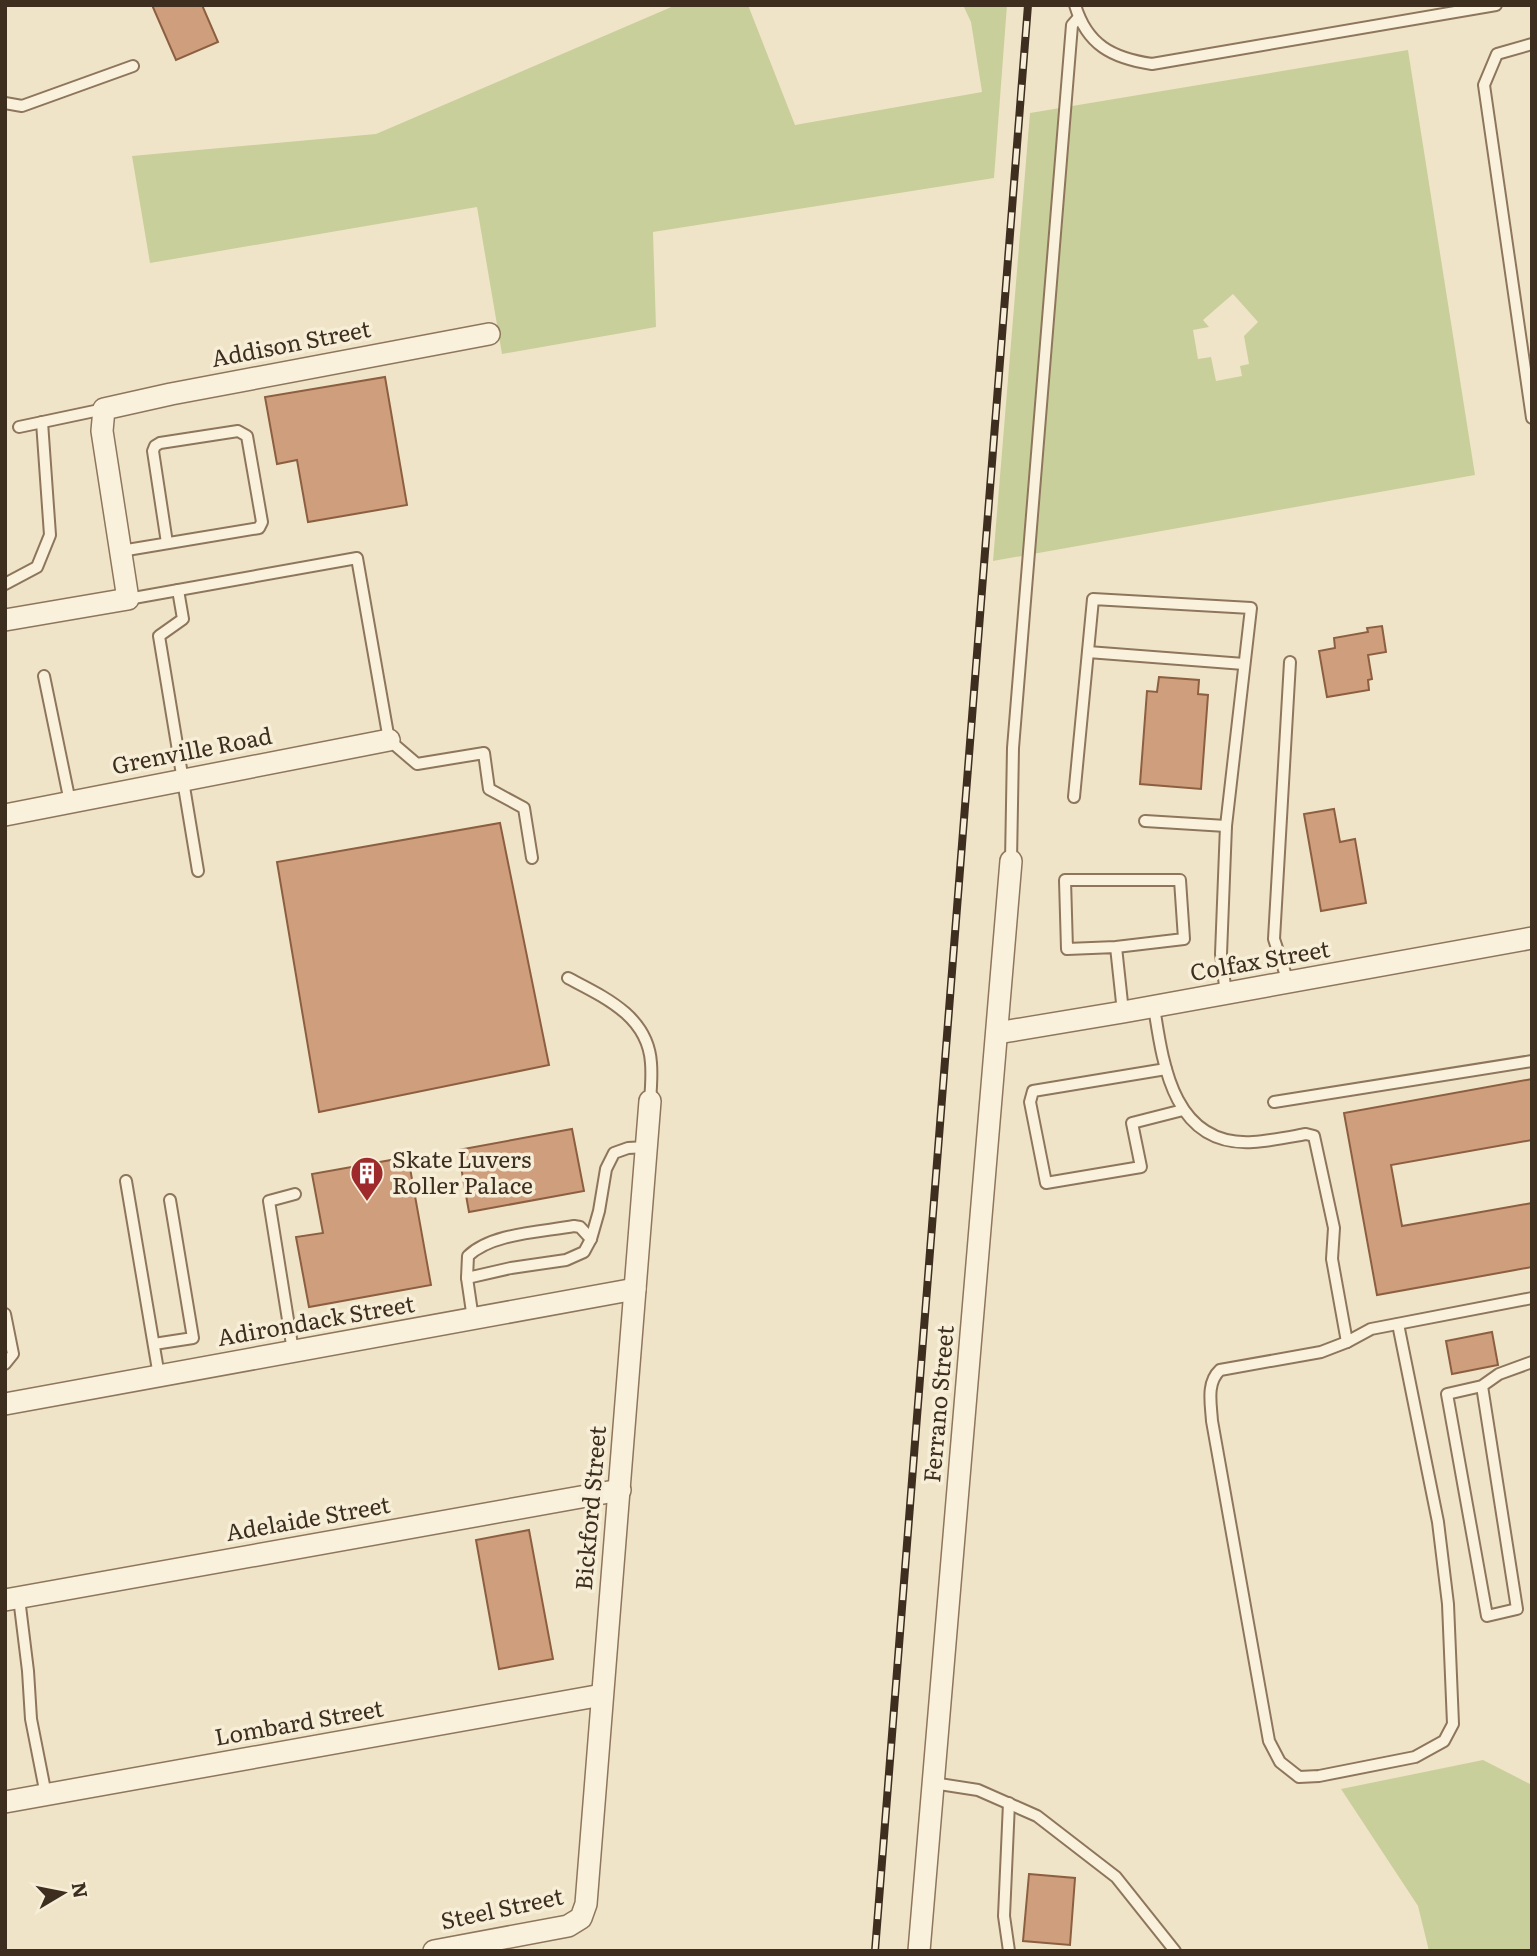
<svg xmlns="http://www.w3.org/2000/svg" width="1537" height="1956" viewBox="0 0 1537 1956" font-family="Literata,serif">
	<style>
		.green { fill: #c9cf9b; fill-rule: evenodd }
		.building { fill: #cf9f7d; stroke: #8d5f41; stroke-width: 2 }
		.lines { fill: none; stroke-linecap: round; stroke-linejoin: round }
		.service-casing { stroke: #8d765c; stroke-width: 14 }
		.minor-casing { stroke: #8d765c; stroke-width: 24 }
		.service { stroke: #faf1dc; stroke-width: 10 }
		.minor { stroke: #faf1dc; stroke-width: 21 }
		.rail-casing { stroke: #3d2e20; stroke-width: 8 }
		.rail { stroke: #f7eed8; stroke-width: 5; stroke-dasharray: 16; stroke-linecap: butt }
		.labels { text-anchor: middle; stroke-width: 7; stroke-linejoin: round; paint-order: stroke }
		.street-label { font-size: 23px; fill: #3d2e20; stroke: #f7eed8 }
		.poi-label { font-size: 23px; fill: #3d2e20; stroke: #f7eed8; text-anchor: start }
	</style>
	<rect width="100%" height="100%" fill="#f0e4c8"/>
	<g class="green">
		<polygon points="676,5 748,5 795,125 982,92 971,22 963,5 1007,5 994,178 653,232 656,327 502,354 477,207 150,263 132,156 376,134"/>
		<path d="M1408,50L1475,475L993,561L1030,113ZM1233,294L1258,322L1244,336L1249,364L1240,366L1242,376L1216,381L1211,357L1198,359L1193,330L1209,327L1203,320Z"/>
		<polygon points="1483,1760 1532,1785 1532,1951 1429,1951 1418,1906 1341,1789"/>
	</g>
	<g class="building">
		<polygon points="152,5 202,5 218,42 176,60"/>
		<polygon points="385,377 407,505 308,522 297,460 277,464 265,397"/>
		<polygon points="1382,626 1386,652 1368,655 1372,679 1368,680 1369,690 1327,697 1319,651 1335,648 1334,638 1368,632 1367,628"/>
		<polygon points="1159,677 1199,680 1198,694 1208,695 1201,789 1140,784 1147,691 1157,692"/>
		<polygon points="1334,809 1340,842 1355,839 1366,903 1321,911 1304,814"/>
		<polygon points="500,823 549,1065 319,1112 277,862"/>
		<polygon points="1532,1079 1532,1140 1391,1165 1402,1226 1532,1203 1532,1267 1377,1295 1344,1113"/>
		<polygon points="572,1129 584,1191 469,1212 458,1150"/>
		<polygon points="408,1157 431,1285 309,1307 296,1237 323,1233 312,1174"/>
		<polygon points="1492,1332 1498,1365 1452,1374 1446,1341"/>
		<polygon points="529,1530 553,1659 499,1669 476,1540"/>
		<polygon points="1029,1874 1075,1878 1070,1945 1023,1941"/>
	</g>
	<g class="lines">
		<defs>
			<g id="service">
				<path d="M1075,5C1087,45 1112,58 1152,64L1496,5"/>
				<polyline points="1532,44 1497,54 1484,85 1532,418"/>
				<polyline points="5,103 22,106 133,66"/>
				<polyline points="19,427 104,409"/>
				<polyline points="121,551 259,528 262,522 247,436 238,431 160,443 155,446 153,451 167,543"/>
				<polyline points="5,584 37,567 50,535 42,422"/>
				<polyline points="178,590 183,619 159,636 198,871"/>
				<polyline points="128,599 357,558 389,740 417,764 484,753 489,789 524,808 532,858"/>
				<polyline points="1088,652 1244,664"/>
				<polyline points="44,676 70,802"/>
				<polyline points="1074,797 1093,599 1251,608 1226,826 1221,954 1226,994"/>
				<polyline points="1145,821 1226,826"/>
				<polyline points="1011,861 1013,748 1072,25 1079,17"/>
				<polyline points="1116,947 1067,949 1065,880 1180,880 1184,939 1116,947 1123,1012"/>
				<path d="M568,978C604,997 648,1016 651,1063C652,1076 651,1089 650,1101"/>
				<polyline points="1288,982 1274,939 1290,662"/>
				<path d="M1154,1007C1163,1066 1174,1147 1253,1142C1270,1141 1289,1137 1306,1134L1314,1136L1334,1228L1332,1259L1347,1342L1371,1329L1532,1298"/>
				<polyline points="1166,1069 1033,1091 1030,1102 1046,1183 1141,1167 1132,1123 1183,1110"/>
				<polyline points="1274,1102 1532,1061"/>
				<polyline points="126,1181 159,1376"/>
				<polyline points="467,1278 511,1268 566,1260 584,1252 591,1239 599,1211 606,1169 614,1153 628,1148 647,1147"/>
				<polyline points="5,1314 13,1354 5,1364"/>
				<path d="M473,1319L467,1278L468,1256C492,1233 542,1232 574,1226L580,1227L591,1239"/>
				<path d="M1347,1342L1321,1352L1220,1370C1206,1383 1211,1404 1212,1421L1269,1741L1280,1762L1299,1777L1319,1776L1415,1757L1444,1741L1453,1724L1448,1604L1438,1522L1398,1324"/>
				<polyline points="154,1344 193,1338 170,1200"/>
				<polyline points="293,1351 269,1201 295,1194"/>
				<polyline points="1482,1386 1517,1609 1487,1616 1447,1394 1482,1386 1499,1374 1532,1362"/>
				<polyline points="19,1598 28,1671 31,1719 46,1795"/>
				<polyline points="933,1783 978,1790 1037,1816 1116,1877 1175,1951"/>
				<polyline points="1009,1951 1004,1916 1009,1803"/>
			</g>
			<g id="minor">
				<polyline points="5,620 128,599 102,431 104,409 171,394 489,334"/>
				<polyline points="5,815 389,740"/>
				<polyline points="997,1033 1123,1012 1532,938"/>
				<polyline points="5,1404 635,1289"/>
				<polyline points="5,1600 620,1490"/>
				<polyline points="5,1802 602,1695"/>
				<polyline points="434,1951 568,1926 581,1918 586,1904 650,1101"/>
				<polyline points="919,1951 1011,861"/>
			</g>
		</defs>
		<use href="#service" class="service-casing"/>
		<use href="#minor" class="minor-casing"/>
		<use href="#service" class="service"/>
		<use href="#minor" class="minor"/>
		<defs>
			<polyline id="rail" points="875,1951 1028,5"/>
		</defs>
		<use href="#rail" class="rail-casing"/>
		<use href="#rail" class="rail"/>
	</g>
	<defs>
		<symbol id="building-pin" viewBox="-11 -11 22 30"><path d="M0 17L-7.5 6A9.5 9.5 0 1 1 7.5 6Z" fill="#9e2a2b" stroke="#f7eed8"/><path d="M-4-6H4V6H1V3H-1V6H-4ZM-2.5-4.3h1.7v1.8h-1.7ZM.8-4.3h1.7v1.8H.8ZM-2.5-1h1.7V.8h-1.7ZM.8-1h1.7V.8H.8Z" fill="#fff"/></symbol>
	</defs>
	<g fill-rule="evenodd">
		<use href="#building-pin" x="348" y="1154" width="38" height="52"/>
	</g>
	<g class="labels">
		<g class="street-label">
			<text transform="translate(291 344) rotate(-11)" y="8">Addison Street</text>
			<text transform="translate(192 751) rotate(-11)" y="8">Grenville Road</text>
			<text transform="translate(1260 961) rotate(-10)" y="8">Colfax Street</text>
			<text transform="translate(316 1321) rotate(-10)" y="8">Adirondack Street</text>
			<text transform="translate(939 1404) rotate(-85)" y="8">Ferrano Street</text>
			<text transform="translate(591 1508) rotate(-85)" y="8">Bickford Street</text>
			<text transform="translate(308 1519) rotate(-10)" y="8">Adelaide Street</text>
			<text transform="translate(299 1723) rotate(-10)" y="8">Lombard Street</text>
			<text transform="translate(502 1909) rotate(-12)" y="8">Steel Street</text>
		</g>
		<g class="poi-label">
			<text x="392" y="1168">Skate Luvers<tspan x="392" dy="26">Roller Palace</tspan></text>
		</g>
	</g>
	<rect width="1537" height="1956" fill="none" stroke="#3d2e20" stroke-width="14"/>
	<g transform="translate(63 1893) rotate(80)" stroke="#f7eed8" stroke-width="5" paint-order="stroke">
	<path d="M0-5L12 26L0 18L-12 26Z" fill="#3d2e20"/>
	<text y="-10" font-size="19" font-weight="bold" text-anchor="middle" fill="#3d2e20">N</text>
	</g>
</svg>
